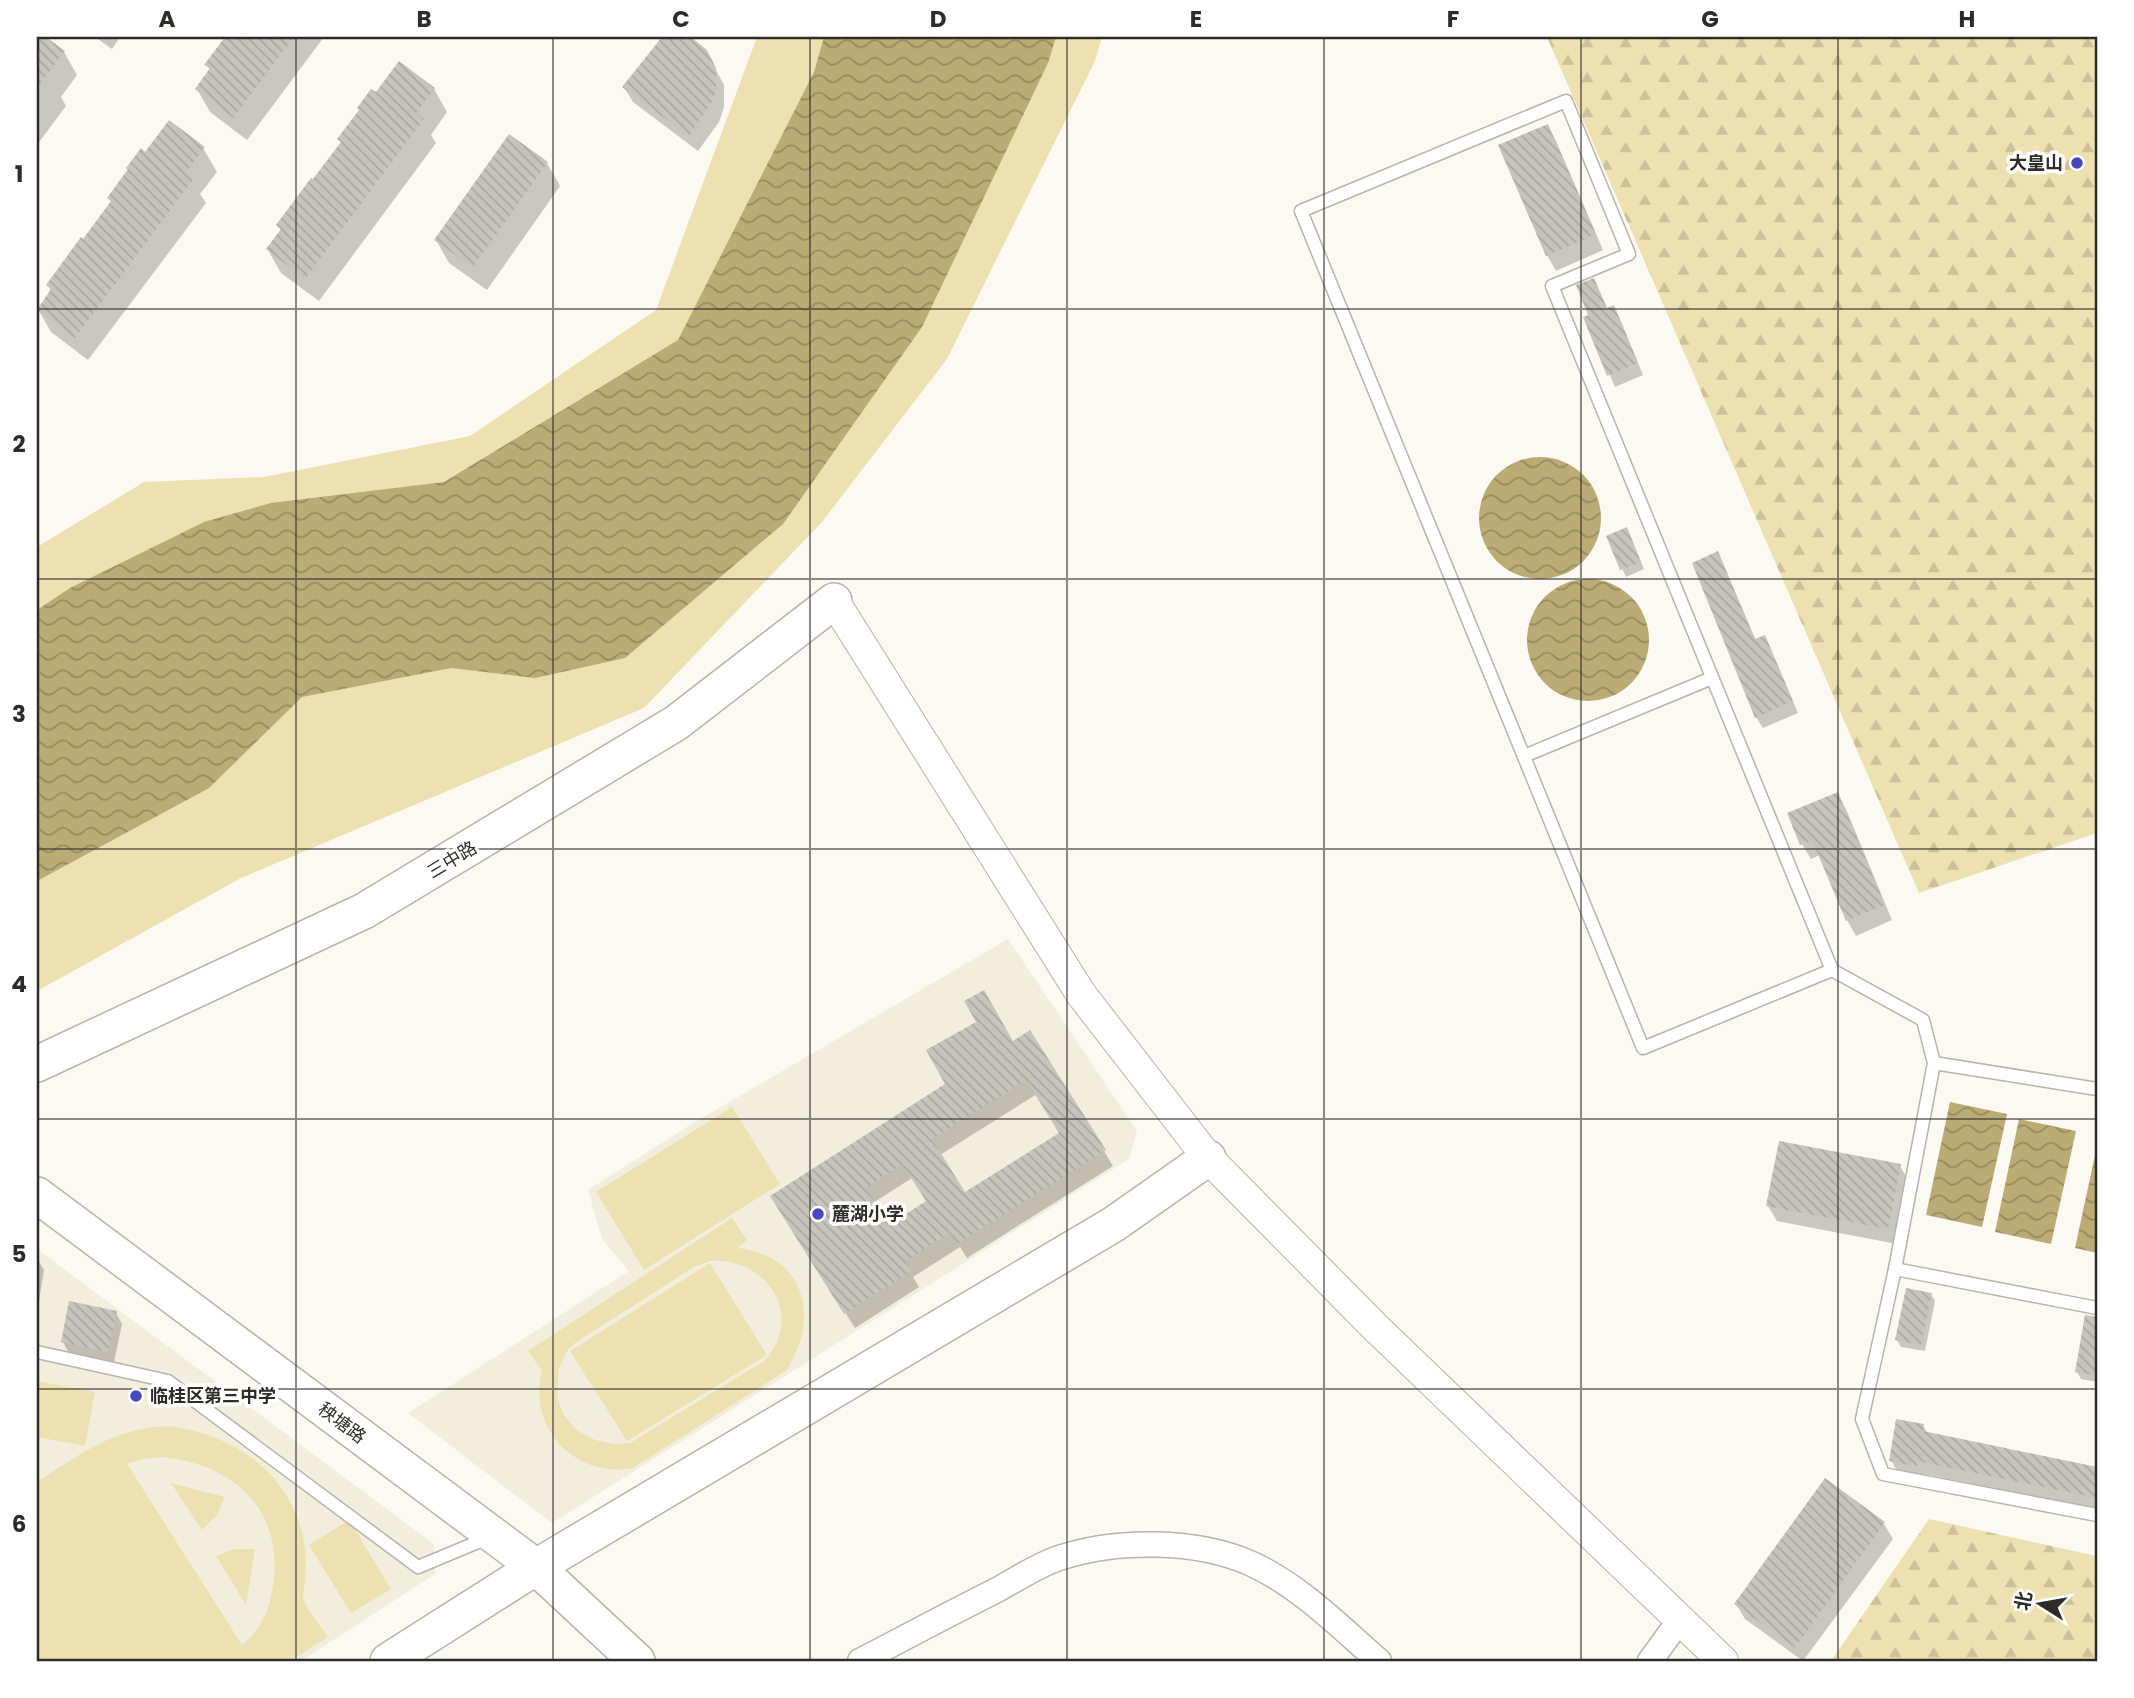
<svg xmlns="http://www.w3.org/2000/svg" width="2134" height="1698" viewBox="0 0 2134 1698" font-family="Poppins,'Noto Sans SC',sans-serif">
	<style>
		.built { fill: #f2eede }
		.forest { fill: url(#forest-firs) }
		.green { fill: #ede1b1; fill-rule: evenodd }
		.water { fill: url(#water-waves) }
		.shadow { fill: #0003; fill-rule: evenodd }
		.building { fill: url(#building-back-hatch); fill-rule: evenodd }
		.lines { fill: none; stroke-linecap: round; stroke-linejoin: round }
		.service-casing { stroke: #b6b4ac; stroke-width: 15 }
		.minor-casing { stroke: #b6b4ac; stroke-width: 27 }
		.tertiary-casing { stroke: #b6b4ac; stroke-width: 32 }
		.secondary-casing { stroke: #b6b4ac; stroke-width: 38 }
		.service { stroke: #fff; stroke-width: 12 }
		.minor { stroke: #fff; stroke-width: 24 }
		.tertiary { stroke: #fff; stroke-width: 30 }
		.secondary { stroke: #fff; stroke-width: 35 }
		.grid { fill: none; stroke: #2d2c29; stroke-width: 2; stroke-opacity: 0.55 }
		.poi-dot { fill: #4649be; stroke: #fff; stroke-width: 2.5 }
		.labels { text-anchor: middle; stroke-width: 7; stroke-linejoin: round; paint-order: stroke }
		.poi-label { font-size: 18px; font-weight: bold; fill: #2d2c29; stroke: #fff; text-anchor: start }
		.street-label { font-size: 18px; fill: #2d2c29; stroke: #fff }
		.neatline { fill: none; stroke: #2d2c29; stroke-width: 2.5 }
		.grid-label { font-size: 23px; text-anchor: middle; font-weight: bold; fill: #2d2c29 }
	</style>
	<defs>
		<pattern id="forest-firs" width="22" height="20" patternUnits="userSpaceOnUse" patternTransform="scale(1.75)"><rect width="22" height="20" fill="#ede1b1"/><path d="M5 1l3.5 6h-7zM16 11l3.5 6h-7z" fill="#ccc198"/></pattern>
		<pattern id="water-waves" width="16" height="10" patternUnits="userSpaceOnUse" patternTransform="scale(1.75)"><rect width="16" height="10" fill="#baac74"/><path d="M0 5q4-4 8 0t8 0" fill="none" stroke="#988c5f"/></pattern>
		<pattern id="building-back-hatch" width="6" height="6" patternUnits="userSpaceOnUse" patternTransform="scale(1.75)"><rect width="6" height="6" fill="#c6c4bc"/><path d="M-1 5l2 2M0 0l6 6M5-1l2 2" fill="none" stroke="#aaa9a2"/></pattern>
	</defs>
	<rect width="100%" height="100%" fill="#fbf9f1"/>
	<g class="built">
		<polygon points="1008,939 1137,1131 1129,1159 552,1523 408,1413 629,1271 602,1239 588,1190 690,1125"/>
		<polygon points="37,1249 434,1544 435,1574 301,1661 37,1661"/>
	</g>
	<g class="forest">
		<polygon points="1547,37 2097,37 2097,833 1919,893"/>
		<polygon points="1929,1519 2097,1556 2097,1661 1831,1661"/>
	</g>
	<g class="green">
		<polygon points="757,37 1102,37 1095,61 947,359 822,522 644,708 241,878 37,991 37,547 144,482 264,477 470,436 656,310"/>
		<polygon points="732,1107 780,1184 644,1270 596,1192"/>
		<path d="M732,1218L747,1240L738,1248C779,1253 806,1278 804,1322C803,1339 795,1355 787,1370L633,1468C575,1479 527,1427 542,1371L528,1351ZM710,1261C767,1257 806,1316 764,1361L630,1443L614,1444L595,1440L578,1431L573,1426L564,1415L559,1403L557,1394L559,1368L567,1351L575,1343L694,1267Z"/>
		<polygon points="710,1263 767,1355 627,1441 570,1351"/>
		<polygon points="37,1381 95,1392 85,1446 37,1437"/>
		<path d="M168,1426C236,1434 295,1476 305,1548C306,1559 306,1570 305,1580C305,1585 303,1591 303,1596C303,1605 322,1628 328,1637L290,1661H37V1482C81,1454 113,1428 168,1426ZM162,1457C233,1464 284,1509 273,1585C270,1608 261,1630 242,1645L127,1464L142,1459Z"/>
		<polygon points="171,1483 225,1497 217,1515 202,1530"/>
		<polygon points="349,1520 391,1589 351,1613 309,1545"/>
		<polygon points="234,1549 255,1549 246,1605 216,1556"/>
	</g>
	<g class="water">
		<polygon points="824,37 1056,37 1048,63 922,327 783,524 625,658 535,678 451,668 302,697 209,788 37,881 37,610 70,588 204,522 271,503 444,482 678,340 814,72"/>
		<circle cx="1540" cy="518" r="61"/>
		<circle cx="1588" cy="640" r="61"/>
		<polygon points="1950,1102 2007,1114 1982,1227 1926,1215"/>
		<polygon points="2019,1119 2076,1131 2051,1244 1995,1232"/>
		<polygon points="2097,1146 2097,1253 2075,1248"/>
	</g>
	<g class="shadow">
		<polygon points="37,37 43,37 64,52 77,75 61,97 66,106 37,145"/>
		<polygon points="95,37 120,37 112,49"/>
		<polygon points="227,37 324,37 247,140 210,112 197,89 210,71 207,65"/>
		<polygon points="664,37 687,37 708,55 724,85 724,107 719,122 698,151 633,102 624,87"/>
		<polygon points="434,89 447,112 431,135 436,143 319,301 281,273 268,250 282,232 278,226 342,143 339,139 376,95"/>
		<polygon points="1547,126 1556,141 1603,250 1556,271 1547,255"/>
		<polygon points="203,148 217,172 200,194 206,203 88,360 51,332 38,309 51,291 48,285 111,203 109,198 146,154"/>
		<polygon points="547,163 560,186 487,290 449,263 436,240"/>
		<polygon points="1594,280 1608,310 1613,308 1620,319 1643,375 1615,387 1585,318 1591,316"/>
		<polygon points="1608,537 1630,537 1644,569 1626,577"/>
		<polygon points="1718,553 1756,641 1765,637 1798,713 1763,728 1756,717"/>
		<polygon points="1837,794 1846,809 1892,920 1856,936 1847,920 1820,855 1811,859 1802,844"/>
		<path d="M1013,1043L1104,1151L1113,1166L967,1258L960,1247L913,1277L919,1287L855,1328L781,1211ZM1037,1094L1061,1133L964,1195L940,1155ZM912,1178L927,1202L889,1227L873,1203Z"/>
		<polygon points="1900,1166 1909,1181 1897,1244 1777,1221 1768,1206"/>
		<polygon points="37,1258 44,1270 37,1313"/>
		<polygon points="1931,1294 1935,1301 1925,1351 1901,1347 1897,1340"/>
		<polygon points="116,1313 122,1324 114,1362 69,1353 63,1342"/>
		<polygon points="2085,1324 2097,1326 2097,1382 2081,1379 2077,1372"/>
		<polygon points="1923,1426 1928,1434 2097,1469 2097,1509 1924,1474 1924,1478 1899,1474 1891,1460"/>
		<polygon points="1825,1481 1884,1524 1893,1539 1803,1661 1745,1619 1736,1604"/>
	</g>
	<g class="building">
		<polygon points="37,37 46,37 65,51 37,88"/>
		<polygon points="225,37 294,37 233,118 195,89 210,68 204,65"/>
		<polygon points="662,37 691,37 707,50 716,68 716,91 713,100 689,136 622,87"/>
		<polygon points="399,61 435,88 416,113 424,119 305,279 266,249 281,229 276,225 311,178 313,179 341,142 337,139 359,110 357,108 371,89 376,92"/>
		<polygon points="169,120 205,147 186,172 194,178 75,338 37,310 51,289 46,285 81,237 83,239 111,201 107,198 128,169 126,168 141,148 145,152"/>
		<polygon points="1548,124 1596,234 1546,256 1498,145"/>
		<polygon points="509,134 548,162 473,267 434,240"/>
		<polygon points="1594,278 1607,308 1614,305 1638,363 1607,376 1583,317 1588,315 1576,285"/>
		<polygon points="1627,527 1641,562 1620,570 1606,536"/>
		<polygon points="1718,551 1755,639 1765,635 1793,701 1755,718 1692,563"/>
		<polygon points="1838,792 1885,905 1846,921 1812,840 1800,845 1787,813"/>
		<path d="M984,990L1013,1041L1030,1030L1106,1150L957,1244L950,1233L905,1261L912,1271L844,1314L770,1196L945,1084L926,1050L976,1022L964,1001ZM1026,1080L1059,1133L965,1192L932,1139ZM902,1164L926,1201L889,1225L866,1188Z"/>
		<polygon points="1779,1141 1901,1164 1888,1229 1766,1206"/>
		<polygon points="1906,1288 1932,1293 1921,1345 1895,1340"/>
		<polygon points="69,1301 117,1311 108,1352 61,1342"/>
		<polygon points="2085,1315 2097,1317 2097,1376 2075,1372"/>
		<polygon points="1896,1419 1924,1424 1923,1431 2097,1467 2097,1498 1917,1461 1917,1466 1889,1461"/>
		<polygon points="1825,1478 1885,1522 1795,1648 1734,1604"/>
	</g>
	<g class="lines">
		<defs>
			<g id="service">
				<polyline points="1524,756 1712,678"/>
				<polyline points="1832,970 1643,1048 1301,211 1566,101 1629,254 1552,286 1832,970 1923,1020 1934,1063"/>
				<polyline points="2097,1089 1934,1063 1895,1269 1862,1419 1883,1474 2097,1515"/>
				<polyline points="1895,1269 2097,1308"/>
				<polyline points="37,1352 168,1381 418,1567 490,1537"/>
			</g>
			<g id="minor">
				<path d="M860,1661C906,1637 951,1613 997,1590C1017,1579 1038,1565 1059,1558C1116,1539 1197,1539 1252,1564C1300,1586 1340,1627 1379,1661"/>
				<polyline points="1650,1661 1679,1621"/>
			</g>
			<polyline id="tertiary" points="834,601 1081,994 1208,1158 1375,1327 1723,1661"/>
			<g id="secondary">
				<polyline points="37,1064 364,911 676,723 834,601"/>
				<polyline points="37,1195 536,1567 637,1661"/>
				<polyline points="388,1661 536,1567 1114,1224 1208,1158"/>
			</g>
		</defs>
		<use href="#service" class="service-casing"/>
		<use href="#minor" class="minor-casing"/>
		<use href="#tertiary" class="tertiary-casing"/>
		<use href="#secondary" class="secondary-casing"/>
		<use href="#service" class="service"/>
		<use href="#minor" class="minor"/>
		<use href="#tertiary" class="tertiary"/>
		<use href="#secondary" class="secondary"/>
	</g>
	<path class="grid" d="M296,37V1661M553,37V1661M810,37V1661M1067,37V1661M1324,37V1661M1581,37V1661M1838,37V1661M37,309H2097M37,579H2097M37,849H2097M37,1119H2097M37,1389H2097"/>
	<g class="poi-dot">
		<circle cx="2077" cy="163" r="7"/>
		<circle cx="818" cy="1214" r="7"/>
		<circle cx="136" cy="1396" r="7"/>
	</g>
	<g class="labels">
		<g class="poi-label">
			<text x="2063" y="169" text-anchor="end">大皇山</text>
			<text x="832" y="1220">麓湖小学</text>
			<text x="150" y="1402">临桂区第三中学</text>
		</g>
		<g class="street-label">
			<text transform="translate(452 860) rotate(-31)" y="6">三中路</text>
			<text transform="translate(342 1423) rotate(37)" y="6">秧塘路</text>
		</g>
	</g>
	<rect width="2134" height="1698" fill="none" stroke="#ffffff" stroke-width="77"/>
	<g transform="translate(2040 1604) rotate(281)" stroke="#ffffff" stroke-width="5" paint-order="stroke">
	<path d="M0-5L12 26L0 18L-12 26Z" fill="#2d2c29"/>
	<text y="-10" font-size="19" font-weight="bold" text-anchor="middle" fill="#2d2c29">北</text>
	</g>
	<rect x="38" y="38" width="2058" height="1622" class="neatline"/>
	<g class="grid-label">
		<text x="167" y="27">A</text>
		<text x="424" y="27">B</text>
		<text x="681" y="27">C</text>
		<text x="938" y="27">D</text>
		<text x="1196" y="27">E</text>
		<text x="1453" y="27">F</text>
		<text x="1710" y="27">G</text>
		<text x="1967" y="27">H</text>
		<text x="19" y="182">1</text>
		<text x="19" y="452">2</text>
		<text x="19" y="722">3</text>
		<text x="19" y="992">4</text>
		<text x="19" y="1262">5</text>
		<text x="19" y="1532">6</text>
	</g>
</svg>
